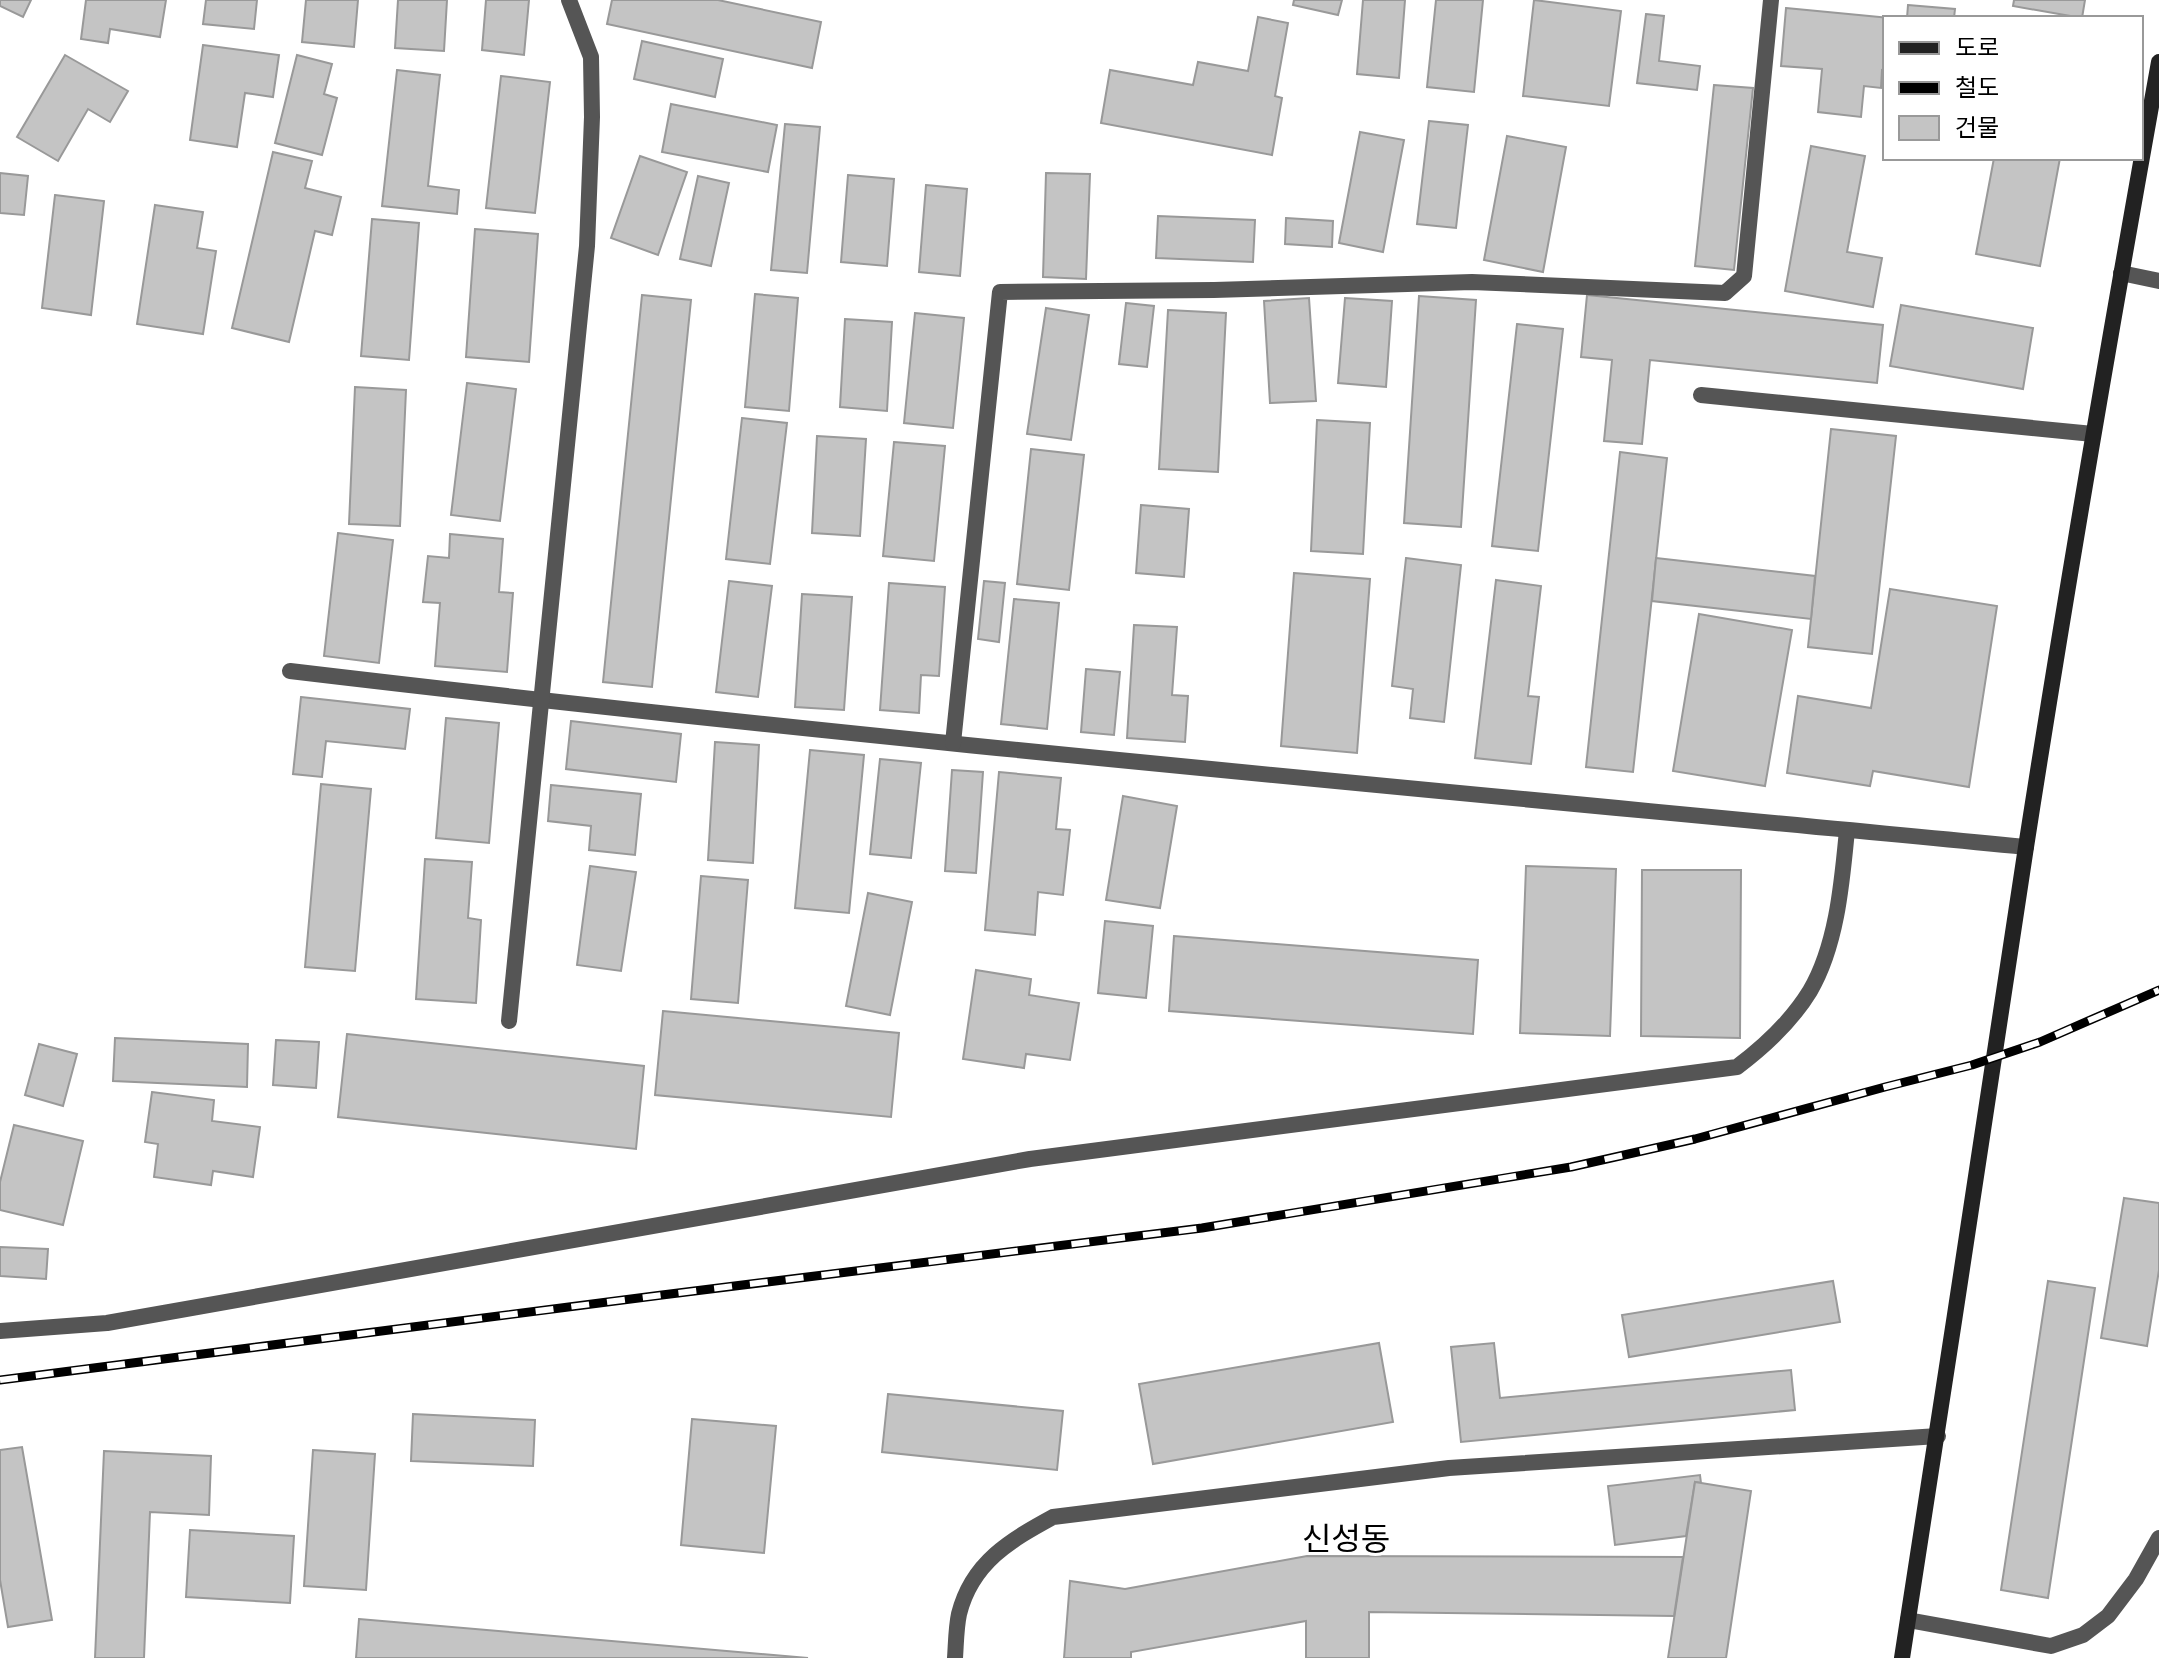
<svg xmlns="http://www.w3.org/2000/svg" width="2159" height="1658" viewBox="0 0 2159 1658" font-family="Overpass,'Noto Sans KR',sans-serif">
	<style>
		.building { fill: #c4c4c4; stroke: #999; stroke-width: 2 }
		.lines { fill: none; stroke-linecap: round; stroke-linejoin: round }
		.service { stroke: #555; stroke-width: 16 }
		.minor { stroke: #555; stroke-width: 16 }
		.secondary { stroke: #222; stroke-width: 16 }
		.rail-casing { stroke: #000; stroke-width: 9 }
		.rail { stroke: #fff; stroke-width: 6; stroke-dasharray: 18; stroke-linecap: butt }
		.labels { text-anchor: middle; stroke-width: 6; stroke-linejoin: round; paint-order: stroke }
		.quarter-label { font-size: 32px; fill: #000; stroke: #fff }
	</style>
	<rect width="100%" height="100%" fill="#fff"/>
	<g class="building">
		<polygon points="0,0 31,0 23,17 0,6"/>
		<polygon points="86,0 166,0 160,37 110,29 108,43 81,39"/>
		<polygon points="206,0 257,0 254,29 203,24"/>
		<polygon points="306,0 358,0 354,47 302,42"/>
		<polygon points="398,0 447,0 444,51 395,48"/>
		<polygon points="486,0 529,0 524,55 482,50"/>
		<polygon points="612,0 718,0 821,22 812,68 607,24"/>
		<polygon points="1294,0 1342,0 1338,15 1293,5"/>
		<polygon points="1363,0 1405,0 1399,78 1357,74"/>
		<polygon points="1436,0 1483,0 1474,92 1427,87"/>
		<polygon points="1534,0 1621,11 1609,106 1523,96"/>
		<polygon points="2014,0 2085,0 2082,18 2013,6"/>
		<polygon points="1908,5 1955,9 1954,18 1907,18"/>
		<polygon points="1786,8 1890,18 1885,18 1885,71 1882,70 1881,88 1864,86 1861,117 1818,112 1822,69 1781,66"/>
		<polygon points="1646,14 1664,16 1659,61 1700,66 1697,90 1637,83"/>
		<polygon points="1258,17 1288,23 1275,96 1282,98 1272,155 1101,123 1110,70 1193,85 1198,62 1248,71"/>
		<polygon points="642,41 723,59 715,97 634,79"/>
		<polygon points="203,45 279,55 273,97 245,93 237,147 190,140"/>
		<polygon points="65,55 128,91 110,122 88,109 58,161 17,137"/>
		<polygon points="297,55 332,64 324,94 337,98 322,155 275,143"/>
		<polygon points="397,70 440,75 428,186 459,190 457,214 382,206"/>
		<polygon points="501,76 550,82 535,213 486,208"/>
		<polygon points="1714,85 1753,88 1734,270 1695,266"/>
		<polygon points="671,104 777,125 768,172 662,152"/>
		<polygon points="1429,121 1468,125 1456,228 1417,224"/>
		<polygon points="785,124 820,127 807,273 771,270"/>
		<polygon points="1360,132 1404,140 1383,252 1339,243"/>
		<polygon points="1507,136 1566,147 1543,272 1484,260"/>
		<polygon points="1811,146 1865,156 1847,252 1882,258 1873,307 1785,291"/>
		<polygon points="273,152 312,161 305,188 341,197 332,235 315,231 289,342 232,328"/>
		<polygon points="640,156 687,172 658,255 611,238"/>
		<polygon points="1994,158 2060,158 2040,266 1976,254"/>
		<polygon points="0,173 28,176 24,215 0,213"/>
		<polygon points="1046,173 1090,174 1086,279 1043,277"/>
		<polygon points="848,175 894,179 887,266 841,262"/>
		<polygon points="698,176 729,183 711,266 680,259"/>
		<polygon points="926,185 967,189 960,276 919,272"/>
		<polygon points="55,195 104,201 91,315 42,308"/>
		<polygon points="155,205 203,212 197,248 216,251 203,334 137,324"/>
		<polygon points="1158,216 1255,220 1253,262 1156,258"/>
		<polygon points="1286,218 1333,221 1332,247 1285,244"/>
		<polygon points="372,219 419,223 409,360 361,356"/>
		<polygon points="475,229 538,234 529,362 466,357"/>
		<polygon points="755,294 798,298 789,411 745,407"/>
		<polygon points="642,295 691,300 652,687 603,682"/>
		<polygon points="1587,295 1883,325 1877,383 1650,360 1642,444 1604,441 1612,360 1581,357"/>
		<polygon points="1419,296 1476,300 1461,527 1404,523"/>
		<polygon points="1309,298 1316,401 1270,403 1264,301"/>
		<polygon points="1345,298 1392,301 1386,387 1338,383"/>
		<polygon points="1126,303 1154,306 1147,367 1119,364"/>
		<polygon points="1901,305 2033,328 2023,389 1890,366"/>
		<polygon points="1046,308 1089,315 1071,440 1027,434"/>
		<polygon points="1168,310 1226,313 1218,472 1159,469"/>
		<polygon points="915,313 964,318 953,428 904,423"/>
		<polygon points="845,319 892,322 887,411 840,407"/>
		<polygon points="1517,324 1563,329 1538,551 1492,546"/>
		<polygon points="467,383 516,389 500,521 451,515"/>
		<polygon points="355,387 406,390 400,526 349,524"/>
		<polygon points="742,418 787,423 770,564 726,559"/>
		<polygon points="1317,420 1370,423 1363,554 1311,551"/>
		<polygon points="1831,429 1896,436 1872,654 1808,647"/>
		<polygon points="817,436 866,439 860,536 812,533"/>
		<polygon points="894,442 945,446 934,561 883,556"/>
		<polygon points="1031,449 1084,455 1069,590 1017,584"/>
		<polygon points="1620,452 1667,458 1633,772 1586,767"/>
		<polygon points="1141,505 1189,509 1184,577 1136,573"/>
		<polygon points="338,533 393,540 379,663 324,656"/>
		<polygon points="450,534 503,539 499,592 513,593 507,672 435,666 440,603 423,602 428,556 449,558"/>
		<polygon points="1406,558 1461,565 1444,722 1410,718 1413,689 1392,686"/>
		<polygon points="1656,558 1815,576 1811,619 1652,601"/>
		<polygon points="1294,573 1370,579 1357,753 1281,746"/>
		<polygon points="1496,580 1541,586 1528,696 1539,697 1531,764 1475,758"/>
		<polygon points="729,581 772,586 758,697 716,692"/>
		<polygon points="984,581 1005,583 999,642 978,639"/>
		<polygon points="889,583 945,587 939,676 921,675 919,713 880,710"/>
		<polygon points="1890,589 1997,606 1969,787 1873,771 1870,786 1787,773 1798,696 1871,708"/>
		<polygon points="802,594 852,597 844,710 795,707"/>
		<polygon points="1014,599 1059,603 1047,729 1001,724"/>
		<polygon points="1699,614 1792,630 1765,786 1673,771"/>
		<polygon points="1134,625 1177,627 1172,695 1188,696 1185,742 1127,738"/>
		<polygon points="1086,669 1120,672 1114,735 1081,732"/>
		<polygon points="301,697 410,709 405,749 326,741 322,777 293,774"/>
		<polygon points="446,718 499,723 489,843 436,838"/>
		<polygon points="571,721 681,734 676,782 566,769"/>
		<polygon points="715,742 759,745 753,863 708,860"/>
		<polygon points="810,750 864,755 849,913 795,908"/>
		<polygon points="880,759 921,763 911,858 870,854"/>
		<polygon points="952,770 983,772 976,873 945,871"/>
		<polygon points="999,772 1061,778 1056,829 1070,830 1063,895 1038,892 1035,935 985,930"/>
		<polygon points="321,784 371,789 355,971 305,967"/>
		<polygon points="551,785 641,794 635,855 589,850 591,826 548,821"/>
		<polygon points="1123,796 1177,806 1160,908 1106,900"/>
		<polygon points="425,859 472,862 468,918 481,920 476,1003 416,999"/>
		<polygon points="590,866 636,872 621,971 577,965"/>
		<polygon points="1526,866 1616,869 1610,1036 1520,1033"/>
		<polygon points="1642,870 1741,870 1740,1038 1641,1036"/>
		<polygon points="701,876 748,880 738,1003 691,999"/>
		<polygon points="868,893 912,902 890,1015 846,1006"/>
		<polygon points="1105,921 1153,926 1146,998 1098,993"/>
		<polygon points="1174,936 1478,960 1473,1034 1169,1011"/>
		<polygon points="976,970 1031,979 1029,995 1079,1003 1070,1060 1026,1054 1024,1068 963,1059"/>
		<polygon points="663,1011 899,1033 891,1117 655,1095"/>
		<polygon points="347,1034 644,1066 636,1149 338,1117"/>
		<polygon points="115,1038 248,1044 247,1087 113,1081"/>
		<polygon points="276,1040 319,1042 316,1088 273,1085"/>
		<polygon points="39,1044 77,1054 63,1106 25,1095"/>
		<polygon points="152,1092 214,1100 212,1121 260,1127 253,1177 213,1171 211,1185 154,1177 158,1144 145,1142"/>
		<polygon points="14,1125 83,1141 63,1225 0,1210 0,1182"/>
		<polygon points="2124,1198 2159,1203 2159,1270 2147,1346 2101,1338"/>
		<polygon points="0,1247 48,1249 46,1279 0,1276"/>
		<polygon points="1833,1281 1840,1322 1629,1357 1622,1315"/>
		<polygon points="2048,1281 2095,1288 2048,1598 2001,1590"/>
		<polygon points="1379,1343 1393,1422 1153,1464 1139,1384"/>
		<polygon points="1494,1343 1500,1398 1791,1370 1795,1410 1461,1442 1451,1347"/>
		<polygon points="888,1394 1063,1411 1057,1470 882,1452"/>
		<polygon points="413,1414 535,1420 533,1466 411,1461"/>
		<polygon points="692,1419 776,1426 764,1553 681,1545"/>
		<polygon points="22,1447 52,1620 8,1627 0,1580 0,1450"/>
		<polygon points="313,1450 375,1454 366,1590 304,1586"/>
		<polygon points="104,1451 211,1456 209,1515 150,1512 144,1658 95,1658"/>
		<polygon points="1700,1475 1701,1483 1695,1482 1686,1536 1615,1545 1608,1486"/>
		<polygon points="1695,1482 1751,1491 1726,1658 1668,1658"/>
		<polygon points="190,1530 294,1536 290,1603 186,1597"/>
		<polygon points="1307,1556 1683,1557 1674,1616 1369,1612 1369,1658 1306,1658 1306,1621 1131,1652 1131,1658 1064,1658 1070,1581 1125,1589"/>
		<polygon points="359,1619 808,1658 356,1658"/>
	</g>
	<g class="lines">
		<g class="service">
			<polyline points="2121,273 2159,281"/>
			<polyline points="1701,395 2093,434"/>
		</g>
		<g class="minor">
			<path d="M290,671C868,740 1447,791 2026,847"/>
			<polyline points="953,743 1000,292 1214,290 1472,282 1725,293 1744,276 1771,0"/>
			<polyline points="509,1021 587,246 592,117 591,57 569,0"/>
			<path d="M0,1331L107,1323L1030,1159L1737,1067C1765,1046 1791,1022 1810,991C1837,945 1842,882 1847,830"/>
			<polyline points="1908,1620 2051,1646 2083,1635 2108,1616 2136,1579 2159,1538"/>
			<path d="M955,1658C956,1644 956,1628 959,1614C972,1562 1011,1540 1053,1517L1449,1468L1938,1436"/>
		</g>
		<path class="secondary" d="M1902,1658C1945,1388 1984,1117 2026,847C2067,584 2112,323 2159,62"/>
		<defs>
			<polyline id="rail" points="0,1380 662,1295 1202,1228 1571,1167 1695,1139 1885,1087 1972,1065 2040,1042 2159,990"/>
		</defs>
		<use href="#rail" class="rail-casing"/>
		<use href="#rail" class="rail"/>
	</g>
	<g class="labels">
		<g class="quarter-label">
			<text x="1346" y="1550">신성동</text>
		</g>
	</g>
	<rect x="1883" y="16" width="260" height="144" fill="#ffffff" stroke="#999999" stroke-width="2"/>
	<rect x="1899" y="42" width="40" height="12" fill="#222222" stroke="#999999" stroke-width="2"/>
	<text x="1955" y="56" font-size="24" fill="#000000">도로</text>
	<rect x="1899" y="82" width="40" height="12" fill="#000000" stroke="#999999" stroke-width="2"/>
	<text x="1955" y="96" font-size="24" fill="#000000">철도</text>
	<rect x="1899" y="116" width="40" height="24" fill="#c4c4c4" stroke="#999999" stroke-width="2"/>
	<text x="1955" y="136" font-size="24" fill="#000000">건물</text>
</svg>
